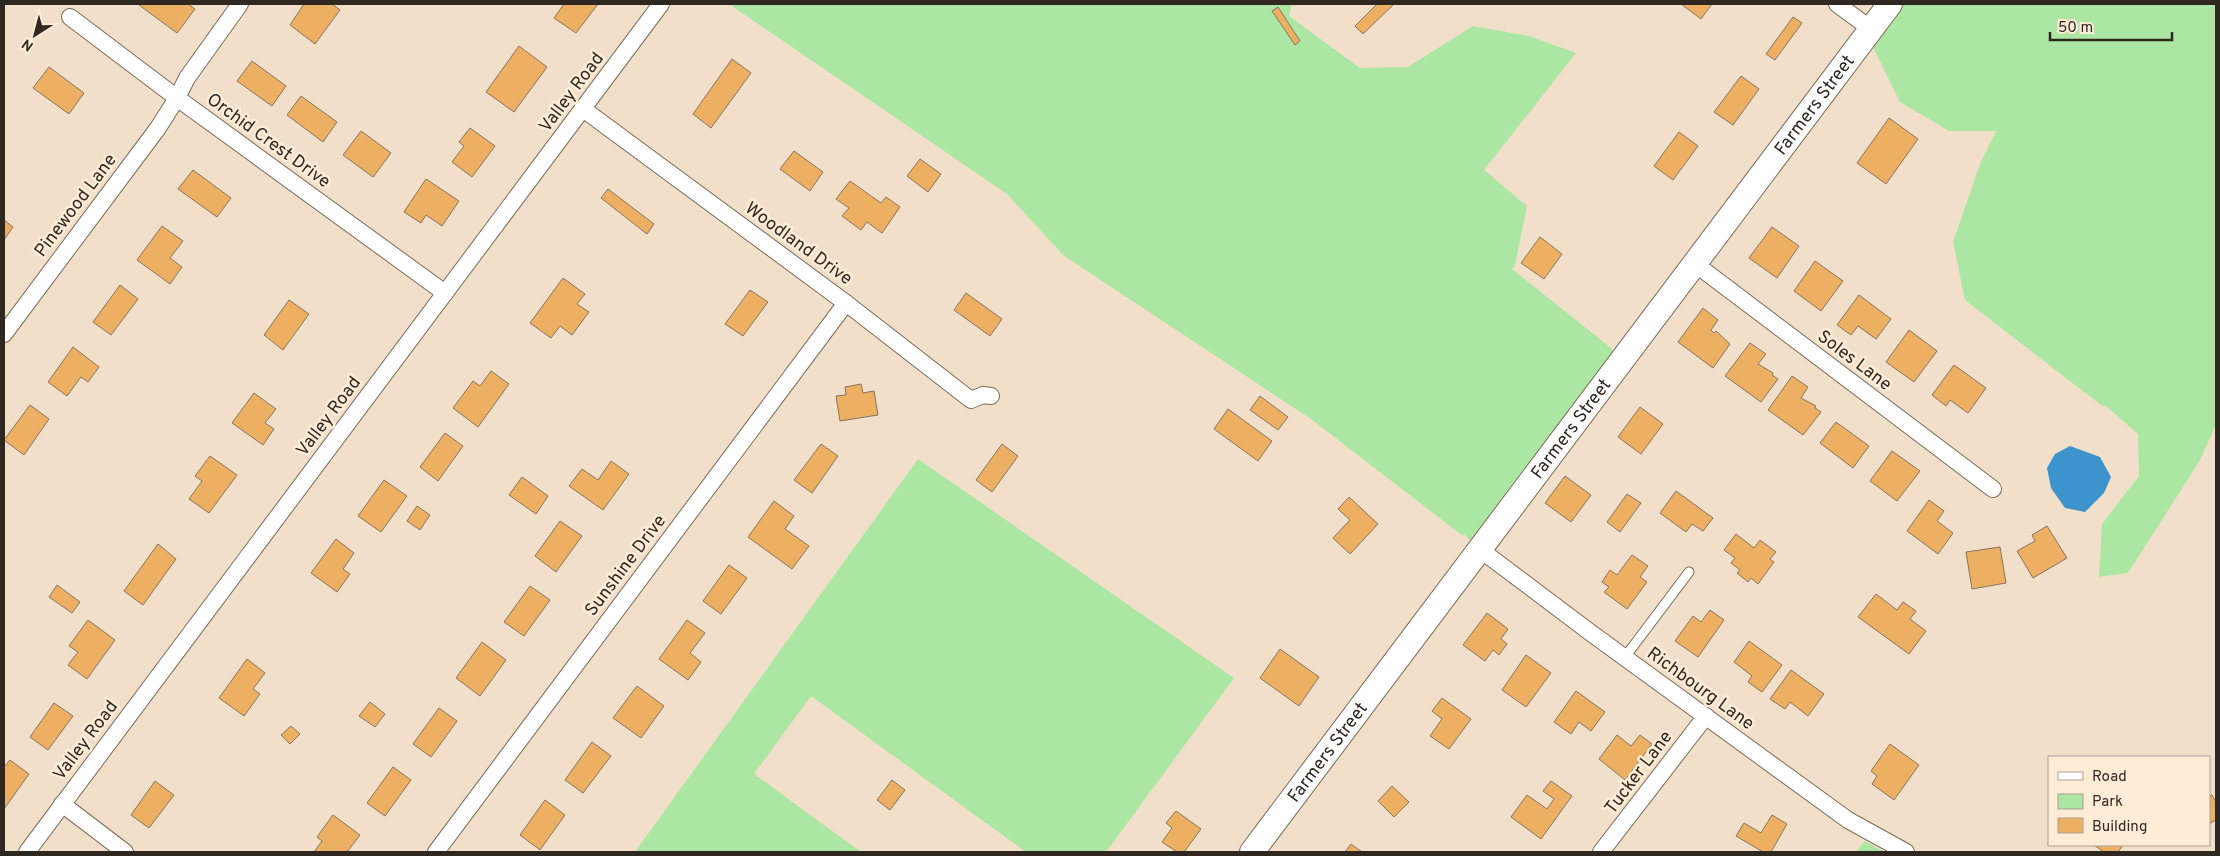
<svg xmlns="http://www.w3.org/2000/svg" width="2220" height="856" viewBox="0 0 2220 856" font-family="Overpass,sans-serif">
	<style>
		.green { fill: #ace6a3 }
		.water { fill: #3d94cd }
		.building { fill: #edb062; stroke: #867562 }
		.lines { fill: none; stroke-linecap: round; stroke-linejoin: round }
		.lane-casing { stroke: #7b6b58; stroke-width: 11 }
		.street-casing { stroke: #7b6b58; stroke-width: 18 }
		.secondary-casing { stroke: #7b6b58; stroke-width: 26 }
		.lane { stroke: #fff; stroke-width: 9 }
		.street { stroke: #fff; stroke-width: 16 }
		.secondary { stroke: #fff; stroke-width: 24 }
		.labels { text-anchor: middle; stroke-width: 5; stroke-linejoin: round; paint-order: stroke }
		.street-label { font-size: 18px; fill: #2f2820; stroke: #ffecd7 }
	</style>
	<rect width="100%" height="100%" fill="#f2dfca"/>
	<g class="green">
		<polygon points="729,4 1292,4 1289,16 1360,68 1408,67 1473,26 1529,36 1576,53 1484,170 1527,206 1515,265 1512,269 1616,352 1472,543 1464,534 1463,536 1311,419 1063,255 1007,194"/>
		<polygon points="1900,4 2216,4 2216,425 2199,462 2128,573 2099,577 2102,524 2139,476 2138,434 2106,406 2101,405 1965,300 1953,242 1980,164 1996,131 1949,131 1900,102 1871,43"/>
		<polygon points="918,459 1234,678 1106,852 1026,852 811,696 754,774 861,852 635,852"/>
		<polygon points="1865,841 1884,852 1856,852"/>
	</g>
	<polygon class="water" points="2070,446 2100,457 2111,477 2104,493 2085,512 2065,508 2051,488 2047,468 2055,454"/>
	<g class="building">
		<polygon points="140,4 188,4 195,9 177,33 139,5"/>
		<polygon points="304,4 332,4 340,10 315,44 290,25"/>
		<polygon points="564,4 598,4 576,33 554,18"/>
		<polygon points="1377,4 1394,4 1363,34 1355,26"/>
		<polygon points="1681,4 1712,4 1701,19"/>
		<polygon points="1278,7 1300,41 1295,45 1272,11"/>
		<polygon points="1793,17 1802,23 1775,60 1766,54"/>
		<polygon points="519,46 547,67 514,112 486,92"/>
		<polygon points="732,59 751,73 711,128 693,114"/>
		<polygon points="252,61 286,86 272,106 237,81"/>
		<polygon points="49,67 84,93 69,114 33,88"/>
		<polygon points="1741,76 1759,89 1733,125 1714,112"/>
		<polygon points="301,96 337,122 323,142 287,115"/>
		<polygon points="1889,118 1918,139 1886,184 1857,163"/>
		<polygon points="470,128 495,146 472,177 452,162 464,146 459,142"/>
		<polygon points="361,131 391,153 373,177 343,155"/>
		<polygon points="1679,132 1698,146 1673,180 1654,166"/>
		<polygon points="794,151 823,172 810,191 780,169"/>
		<polygon points="920,159 941,174 928,192 907,176"/>
		<polygon points="193,170 231,198 217,217 178,189"/>
		<polygon points="426,179 459,201 442,226 426,215 421,223 404,212"/>
		<polygon points="850,181 881,203 886,197 900,207 882,233 867,222 861,230 842,216 849,208 836,199"/>
		<polygon points="608,189 654,224 647,234 601,198"/>
		<polygon points="4,220 13,227 4,240"/>
		<polygon points="162,226 183,241 170,258 182,267 170,284 137,260"/>
		<polygon points="1772,227 1799,246 1777,278 1749,258"/>
		<polygon points="1540,237 1562,254 1544,279 1521,263"/>
		<polygon points="1815,261 1843,281 1821,311 1794,291"/>
		<polygon points="563,278 585,294 577,304 589,312 572,335 560,326 551,338 530,323"/>
		<polygon points="120,285 138,299 111,335 93,322"/>
		<polygon points="750,290 768,302 743,336 725,324"/>
		<polygon points="966,293 1002,319 990,336 954,310"/>
		<polygon points="1859,295 1891,319 1876,339 1858,326 1851,335 1837,325"/>
		<polygon points="289,300 309,314 283,350 264,335"/>
		<polygon points="1703,308 1718,320 1711,330 1714,333 1716,331 1730,344 1713,368 1678,342"/>
		<polygon points="1909,330 1937,351 1914,382 1886,362"/>
		<polygon points="1750,343 1766,354 1758,364 1773,373 1772,375 1778,379 1761,402 1725,376"/>
		<polygon points="73,347 99,367 88,382 81,377 67,396 48,382"/>
		<polygon points="1954,365 1986,388 1968,413 1950,400 1946,406 1932,395"/>
		<polygon points="491,371 509,384 478,427 453,408 473,381 480,386"/>
		<polygon points="1792,376 1808,387 1801,398 1816,406 1815,408 1821,412 1803,435 1768,410"/>
		<polygon points="861,384 863,393 874,391 878,415 840,421 836,396 846,395 845,387"/>
		<polygon points="254,393 276,409 265,423 274,429 263,445 232,423"/>
		<polygon points="1260,396 1288,417 1278,430 1250,410"/>
		<polygon points="30,405 49,419 24,455 4,440"/>
		<polygon points="1640,407 1663,424 1641,454 1618,437"/>
		<polygon points="1228,409 1272,441 1258,461 1214,429"/>
		<polygon points="1836,422 1869,446 1853,468 1820,443"/>
		<polygon points="445,433 463,446 438,481 420,467"/>
		<polygon points="821,444 838,456 812,493 794,480"/>
		<polygon points="1002,444 1018,456 992,492 976,480"/>
		<polygon points="1892,451 1920,471 1897,501 1870,481"/>
		<polygon points="210,456 237,475 209,513 189,499 202,481 195,476"/>
		<polygon points="611,461 629,474 603,510 569,486 582,469 598,480"/>
		<polygon points="1565,476 1591,495 1571,522 1545,503"/>
		<polygon points="522,477 548,496 536,514 509,495"/>
		<polygon points="384,480 407,496 381,532 358,516"/>
		<polygon points="1676,491 1713,518 1703,531 1692,524 1686,532 1660,513"/>
		<polygon points="1627,494 1641,503 1620,532 1607,522"/>
		<polygon points="1349,497 1378,524 1350,554 1333,538 1350,520 1338,509"/>
		<polygon points="1929,500 1944,511 1937,521 1953,533 1938,554 1907,531"/>
		<polygon points="774,501 794,516 785,529 809,546 792,569 748,537"/>
		<polygon points="417,506 430,515 420,530 407,521"/>
		<polygon points="560,521 582,536 556,572 535,556"/>
		<polygon points="2047,526 2067,558 2033,578 2017,551 2035,541 2032,535"/>
		<polygon points="1736,534 1754,548 1760,540 1776,552 1770,559 1774,562 1758,584 1751,578 1748,582 1737,573 1740,570 1731,563 1735,558 1724,550"/>
		<polygon points="336,539 354,553 343,569 350,574 337,592 311,573"/>
		<polygon points="158,544 176,559 143,605 124,591"/>
		<polygon points="2000,547 2006,583 1972,589 1966,552"/>
		<polygon points="1632,555 1648,566 1640,577 1647,582 1627,609 1604,592 1609,587 1602,582 1610,570 1617,575"/>
		<polygon points="729,565 747,578 721,614 703,601"/>
		<polygon points="57,585 80,602 72,613 49,597"/>
		<polygon points="530,586 550,600 524,636 504,622"/>
		<polygon points="1876,594 1897,610 1903,602 1916,611 1910,619 1926,631 1909,654 1858,617"/>
		<polygon points="1710,610 1724,620 1698,657 1675,641 1693,616 1701,622"/>
		<polygon points="1487,613 1508,629 1501,639 1507,644 1499,655 1493,650 1485,661 1463,645"/>
		<polygon points="88,620 115,640 87,679 68,665 78,652 69,646"/>
		<polygon points="687,620 705,633 690,653 701,662 688,680 659,659"/>
		<polygon points="1749,641 1782,665 1762,692 1748,682 1752,676 1734,662"/>
		<polygon points="482,642 506,660 480,696 456,678"/>
		<polygon points="1280,649 1319,677 1299,706 1260,678"/>
		<polygon points="1526,655 1551,673 1526,707 1502,690"/>
		<polygon points="247,659 265,673 253,689 260,694 244,716 219,698"/>
		<polygon points="1791,670 1824,694 1808,716 1790,702 1785,709 1770,699"/>
		<polygon points="637,686 664,706 641,738 613,718"/>
		<polygon points="1576,691 1605,712 1591,731 1579,722 1571,734 1554,722"/>
		<polygon points="1442,698 1471,719 1449,749 1430,736 1442,719 1432,711"/>
		<polygon points="370,702 385,714 375,727 359,716"/>
		<polygon points="54,703 73,716 48,750 30,737"/>
		<polygon points="439,708 457,721 431,757 413,744"/>
		<polygon points="291,726 300,734 290,744 281,735"/>
		<polygon points="1617,735 1631,746 1640,735 1652,744 1625,780 1599,759"/>
		<polygon points="592,742 611,756 583,793 565,780"/>
		<polygon points="1890,744 1919,765 1894,800 1872,784 1877,776 1871,771"/>
		<polygon points="10,760 29,774 4,809 4,767"/>
		<polygon points="393,767 411,780 385,816 367,803"/>
		<polygon points="892,780 905,790 890,810 877,800"/>
		<polygon points="155,781 174,795 149,828 131,815"/>
		<polygon points="1551,781 1572,796 1541,839 1511,817 1527,795 1547,809 1554,799 1543,791"/>
		<polygon points="1392,786 1409,802 1394,817 1378,801"/>
		<polygon points="2212,795 2216,802 2216,820 2209,824 2209,796"/>
		<polygon points="545,800 565,815 540,850 520,835"/>
		<polygon points="1176,811 1201,829 1184,852 1177,852 1162,842 1172,828 1166,823"/>
		<polygon points="333,815 360,835 347,852 314,852 322,841 317,837"/>
		<polygon points="1772,815 1787,824 1771,852 1763,852 1736,836 1744,823 1761,833"/>
		<polygon points="1351,844 1362,852 1345,852"/>
		<polygon points="2094,845 2123,845 2118,852 2104,852"/>
	</g>
	<g class="lines">
		<defs>
			<polyline id="lane" points="1625,657 1689,572"/>
			<g id="street">
				<polyline points="1837,4 1871,29"/>
				<polyline points="70,17 177,98 445,293"/>
				<polyline points="583,109 846,303 971,400 983,395 991,396"/>
				<polyline points="1694,263 1993,489"/>
				<polyline points="4,334 158,128 177,98 187,78 240,4"/>
				<polyline points="1478,548 1591,633 1848,820 1906,852"/>
				<polyline points="62,804 125,852"/>
				<polyline points="27,852 661,4"/>
				<polyline points="436,852 846,303"/>
				<polyline points="1601,852 1706,716"/>
			</g>
			<g id="secondary">
				<path id="s1" d="M1252,852L1890,4"/>
			</g>
		</defs>
		<use href="#lane" class="lane-casing"/>
		<use href="#street" class="street-casing"/>
		<use href="#secondary" class="secondary-casing"/>
		<use href="#lane" class="lane"/>
		<use href="#street" class="street"/>
		<use href="#secondary" class="secondary"/>
	</g>
	<g class="labels">
		<g class="street-label">
			<text transform="translate(571 92) rotate(-53)" y="6">Valley Road</text>
			<text dy="6" stroke="none"><textPath href="#s1" startOffset="935">Farmers Street</textPath></text>
			<text transform="translate(269 140) rotate(36)" y="6">Orchid Crest Drive</text>
			<text transform="translate(75 205) rotate(-53)" y="6">Pinewood Lane</text>
			<text transform="translate(799 243) rotate(36)" y="6">Woodland Drive</text>
			<text transform="translate(1855 360) rotate(37)" y="6">Soles Lane</text>
			<text transform="translate(328 416) rotate(-53)" y="6">Valley Road</text>
			<text dy="6" stroke="none"><textPath href="#s1" startOffset="530">Farmers Street</textPath></text>
			<text transform="translate(625 565) rotate(-53)" y="6">Sunshine Drive</text>
			<text transform="translate(1701 688) rotate(36)" y="6">Richbourg Lane</text>
			<text transform="translate(85 740) rotate(-53)" y="6">Valley Road</text>
			<text dy="6" stroke="none"><textPath href="#s1" startOffset="125">Farmers Street</textPath></text>
			<text transform="translate(1638 772) rotate(-53)" y="6">Tucker Lane</text>
		</g>
	</g>
	<rect width="2220" height="856" fill="none" stroke="#2f2820" stroke-width="10"/>
	<rect x="2048" y="756" width="162" height="90" fill="#ffecd7" stroke="#ac9e8e"/>
	<rect x="2058" y="772" width="25" height="8" fill="#ffffff" stroke="#ac9e8e"/>
	<text x="2092" y="781" font-size="15" fill="#2f2820">Road</text>
	<rect x="2058" y="794" width="25" height="15" fill="#ace6a3" stroke="#ac9e8e"/>
	<text x="2092" y="806" font-size="15" fill="#2f2820">Park</text>
	<rect x="2058" y="818" width="25" height="15" fill="#edb062" stroke="#ac9e8e"/>
	<text x="2092" y="831" font-size="15" fill="#2f2820">Building</text>
	<g transform="translate(35 35) rotate(216)" stroke="#ffecd7" stroke-width="4" paint-order="stroke">
	<path d="M0-4L9 19L0 12L-9 19Z" fill="#2f2820"/>
	<text y="-8" font-size="14" font-weight="bold" text-anchor="middle" fill="#2f2820">N</text>
	</g>
	<path d="M2050 32v8h122v-8" fill="none" stroke="#2f2820" stroke-width="2.5"/>
	<text x="2058" y="32" font-size="15" fill="#2f2820" stroke="#ffecd7" stroke-width="4" paint-order="stroke">50 m</text>
</svg>
